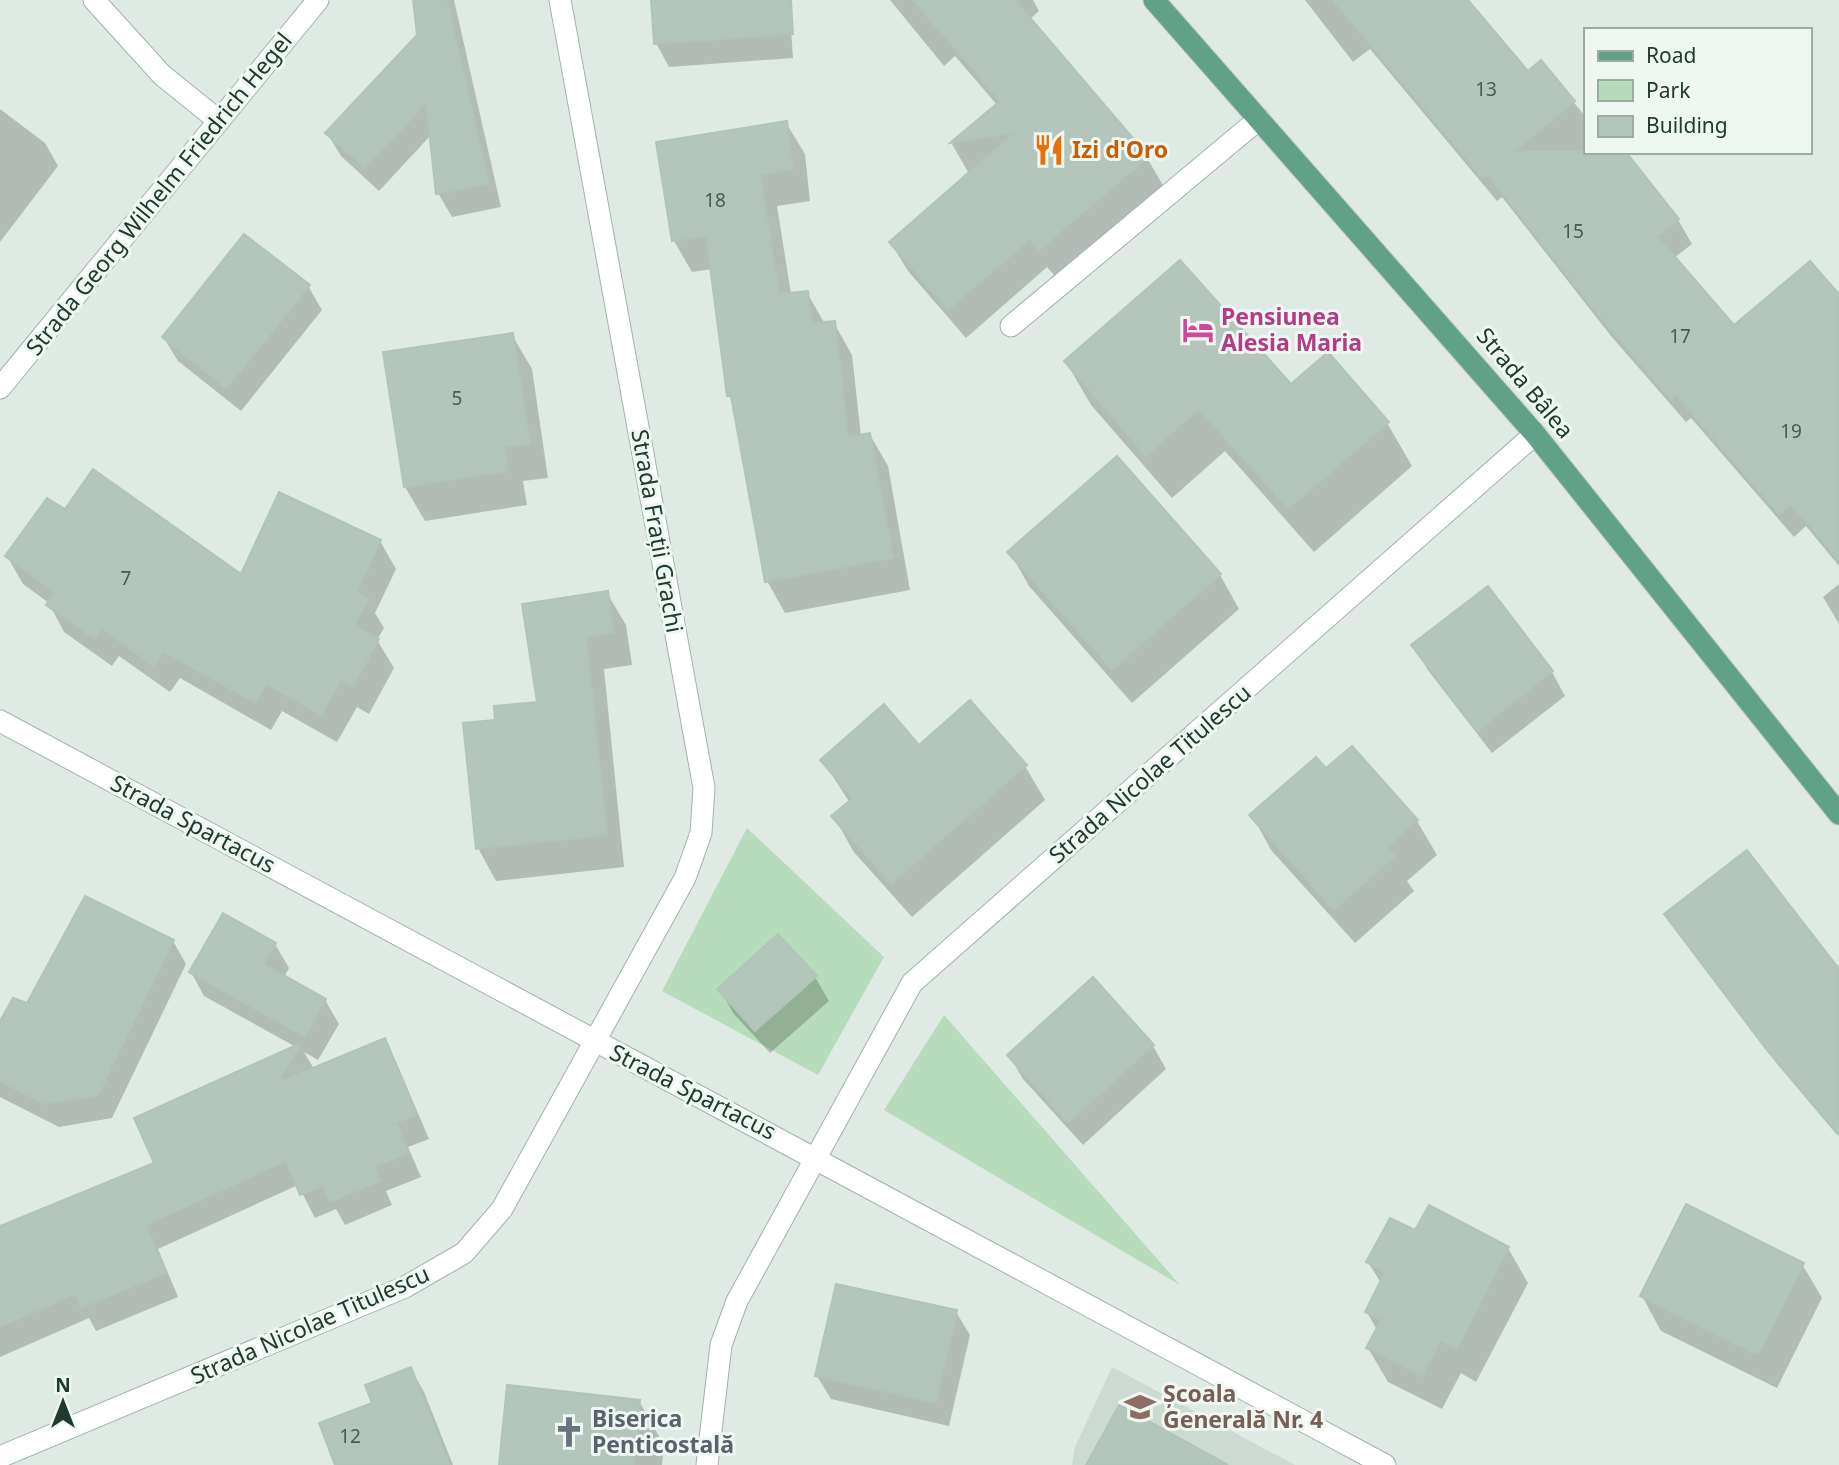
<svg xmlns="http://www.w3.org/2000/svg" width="1839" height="1465" viewBox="0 0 1839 1465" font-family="'Noto Sans',sans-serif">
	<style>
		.built { fill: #cddad2 }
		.green { fill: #b7dcbc }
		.shadow { fill: #0003 }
		.building { fill: #b4c5bc; stroke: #b1c4ba; stroke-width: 2 }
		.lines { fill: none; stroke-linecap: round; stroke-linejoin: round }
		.minor-casing { stroke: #a2b2aa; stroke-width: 23 }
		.major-casing { stroke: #bcc4c1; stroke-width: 23 }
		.minor { stroke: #fff; stroke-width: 21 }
		.major { stroke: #62a189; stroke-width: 21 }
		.labels { text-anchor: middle; stroke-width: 6; stroke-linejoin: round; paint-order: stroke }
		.number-label { font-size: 19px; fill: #455d53 }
		.food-label { font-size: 23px; font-weight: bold; fill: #c56008; stroke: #eff7f2; text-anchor: start }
		.street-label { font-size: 23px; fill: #203a30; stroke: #eff7f2 }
		.hotel-label { font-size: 23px; font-weight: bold; fill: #b23c85; stroke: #eff7f2; text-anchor: start }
		.education-label { font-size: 23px; font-weight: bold; fill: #785e54; stroke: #eff7f2; text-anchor: start }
		.worship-label { font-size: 23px; font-weight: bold; fill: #5b616d; stroke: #eff7f2; text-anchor: start }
	</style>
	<rect width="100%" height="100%" fill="#dfeae4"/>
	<polygon class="built" points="1112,1367 1295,1465 1072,1465 1075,1447"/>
	<g class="green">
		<polygon points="747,828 884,957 818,1075 662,991"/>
		<polygon points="944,1015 1180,1285 884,1110"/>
	</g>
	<g class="shadow">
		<polygon points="415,0 454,0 501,207 452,217 438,193 431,135 379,191 341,156 327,133 419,36"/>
		<polygon points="653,0 789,0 793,58 669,67 656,43"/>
		<polygon points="890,0 1033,0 1039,11 1029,20 1147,158 1164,187 1056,277 1047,267 966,338 908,271 891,243 974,171 968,172 952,144 998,106 955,56 944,66"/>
		<polygon points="1305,0 1466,0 1528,74 1541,63 1585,116 1585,152 1624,152 1678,220 1692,244 1674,258 1734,328 1839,297 1839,566 1806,526 1794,537 1691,418 1686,422 1611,336 1502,197 1497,201 1370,49 1353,62"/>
		<polygon points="0,109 45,143 58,166 0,242"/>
		<polygon points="786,123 805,154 810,201 777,206 791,294 807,293 825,324 834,323 852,355 861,436 870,435 888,466 910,590 785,613 767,581 735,406 729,395 712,269 692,272 674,241 658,143"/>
		<polygon points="308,286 322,310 241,411 178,361 164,338"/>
		<polygon points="512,335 532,369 548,478 523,481 527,505 425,521 405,487"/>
		<polygon points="1066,362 1291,387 1387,423 1412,466 1314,552 1225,451 1172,498 1091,405"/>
		<polygon points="65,512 241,577 380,541 396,569 375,613 384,628 377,640 394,668 369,714 357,707 337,742 282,711 271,730 180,678 170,692 119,656 112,666 64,632 49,603 23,584 7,556"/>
		<polygon points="1010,552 1220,575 1239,609 1132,703 1029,586"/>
		<polygon points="1839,584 1839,624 1823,597"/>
		<polygon points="1488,589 1552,672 1565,696 1492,753 1427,669 1414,645"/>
		<polygon points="607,593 626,625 632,665 604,669 624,867 496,881 478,848 497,722 539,704"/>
		<polygon points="919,747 1025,766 1045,800 912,917 853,851 834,816 850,803 823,761"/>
		<polygon points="1326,771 1417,821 1437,855 1407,881 1414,891 1355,943 1271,850 1252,815"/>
		<polygon points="1666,914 1839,982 1837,1135 1778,1065"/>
		<polygon points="173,941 186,964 112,1118 59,1127 0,1097 0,1025 28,1006"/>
		<polygon points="275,944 289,968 284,977 325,1000 339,1024 318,1060 304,1052 314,1069 384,1041 397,1064 429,1139 408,1147 421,1177 386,1191 392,1205 345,1225 336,1209 315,1218 298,1185 158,1249 178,1297 96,1331 89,1318 0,1357 0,1228 157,1164 296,1047 204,996 191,972"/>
		<polygon points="815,977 829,1001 770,1053 733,1013 720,989"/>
		<polygon points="1153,1046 1166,1069 1083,1145 1023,1079 1009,1055"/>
		<polygon points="1416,1233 1508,1248 1528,1283 1476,1382 1461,1373 1442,1409 1388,1382 1368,1348 1377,1330 1367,1312 1381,1283 1368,1262"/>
		<polygon points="1802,1264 1822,1298 1777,1388 1661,1331 1642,1296"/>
		<polygon points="956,1312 970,1335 949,1426 831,1399 817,1376"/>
		<polygon points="411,1369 424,1392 453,1465 337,1465 375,1404"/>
		<polygon points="639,1401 664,1445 662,1465 501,1465"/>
	</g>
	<g class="building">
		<polygon points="413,0 447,0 489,184 436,194 426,103 365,168 325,133 417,35"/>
		<polygon points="651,0 791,0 793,34 654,44"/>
		<polygon points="913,0 1015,0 1149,157 1039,250 1030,239 948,310 889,242 1014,133 950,143 1000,101"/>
		<polygon points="1333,0 1468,0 1528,71 1541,60 1575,101 1514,152 1626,152 1679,219 1658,237 1734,325 1810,261 1839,294 1839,561 1791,504 1780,515 1676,395 1671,400 1596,312 1487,174 1482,178"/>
		<polygon points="787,121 793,169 760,175 779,294 808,291 812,323 835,321 848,437 870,433 893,558 765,582 731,396 727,396 706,236 672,241 656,142"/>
		<polygon points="244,234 310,285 226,389 162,337"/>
		<polygon points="1180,260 1291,384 1328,352 1389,422 1288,509 1199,409 1146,456 1064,361"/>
		<polygon points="513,333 530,444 504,447 508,471 404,487 383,352"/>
		<polygon points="1117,456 1221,574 1112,670 1007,552"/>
		<polygon points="93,469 241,574 279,492 381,540 357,592 369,599 354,625 379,639 353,687 341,681 321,715 266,684 255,703 164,652 154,666 102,629 95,639 46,605 54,592 5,556 47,498 65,509"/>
		<polygon points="1488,586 1553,671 1477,731 1411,645"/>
		<polygon points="608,591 614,633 586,637 607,835 476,849 463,723 495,720 494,706 537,702 522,604"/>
		<polygon points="970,700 1027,765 891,884 831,816 853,798 820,760 884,704 919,745"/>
		<polygon points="1352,746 1418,820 1387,847 1395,856 1334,910 1249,815 1316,757 1326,768"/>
		<polygon points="1747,850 1839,969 1839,1135 1767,1050 1664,914"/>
		<polygon points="85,896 174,940 98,1095 44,1104 0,1081 0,1021 13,998 27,1003"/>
		<polygon points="223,913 276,943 264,964 326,999 305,1037 189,972"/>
		<polygon points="778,934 817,976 755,1031 717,989"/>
		<polygon points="1093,977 1154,1045 1068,1123 1007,1055"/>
		<polygon points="385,1038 417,1115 396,1123 409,1153 374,1167 380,1181 330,1202 323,1186 300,1195 286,1161 146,1225 166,1273 81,1308 75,1294 0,1327 0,1226 154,1163 134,1118 301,1043 279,1082"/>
		<polygon points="1686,1204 1804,1263 1758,1355 1640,1296"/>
		<polygon points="1429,1205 1509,1247 1457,1349 1441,1340 1422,1376 1366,1348 1381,1320 1365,1312 1385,1272 1366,1262 1390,1218 1415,1230"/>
		<polygon points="836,1284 957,1310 936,1403 815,1376"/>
		<polygon points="411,1367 450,1465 335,1465 319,1423 372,1403 365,1385"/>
		<polygon points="507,1385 640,1400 633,1465 499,1465"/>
		<polygon points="1119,1405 1228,1465 1086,1465"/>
	</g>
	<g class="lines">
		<defs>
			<g id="minor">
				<polyline points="94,0 162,75 219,121"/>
				<polyline points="1011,326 1259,119"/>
				<polyline points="0,388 318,0"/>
				<path d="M0,721C461,969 924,1214 1385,1465"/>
				<polyline points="0,1457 405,1287 464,1253 502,1209 685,878 701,833 704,788 560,0"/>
				<polyline points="707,1465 721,1345 737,1301 912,983 1535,434"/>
			</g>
			<polyline id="major" points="1154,0 1535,434 1839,814"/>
		</defs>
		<use href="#minor" class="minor-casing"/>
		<use href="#major" class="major-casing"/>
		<use href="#minor" class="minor"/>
		<use href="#major" class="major"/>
	</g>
	<defs>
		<symbol id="restaurant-bare" viewBox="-9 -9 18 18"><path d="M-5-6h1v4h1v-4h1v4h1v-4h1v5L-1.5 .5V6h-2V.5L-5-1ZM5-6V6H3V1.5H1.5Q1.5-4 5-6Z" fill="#e8710a" stroke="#eff7f2" stroke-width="2.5" paint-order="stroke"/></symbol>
		<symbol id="hotel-bare" viewBox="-9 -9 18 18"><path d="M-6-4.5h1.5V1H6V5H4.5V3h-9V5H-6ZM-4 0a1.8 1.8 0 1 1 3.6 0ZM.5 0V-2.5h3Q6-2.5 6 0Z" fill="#d1479c" stroke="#eff7f2" stroke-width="2.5" paint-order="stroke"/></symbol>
		<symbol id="school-bare" viewBox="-9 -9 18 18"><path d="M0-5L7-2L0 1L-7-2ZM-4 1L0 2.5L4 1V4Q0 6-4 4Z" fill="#8d6e63" stroke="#eff7f2" stroke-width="2.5" paint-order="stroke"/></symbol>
		<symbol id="church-bare" viewBox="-9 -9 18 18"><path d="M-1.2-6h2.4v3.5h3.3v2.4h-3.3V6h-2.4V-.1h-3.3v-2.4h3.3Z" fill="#6b7280" stroke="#eff7f2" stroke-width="2.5" paint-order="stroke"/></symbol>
	</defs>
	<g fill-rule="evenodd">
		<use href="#restaurant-bare" x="1027" y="128" width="44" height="44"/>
		<use href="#hotel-bare" x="1176" y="308" width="44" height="44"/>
		<use href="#school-bare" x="1118" y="1385" width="44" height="44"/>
		<use href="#church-bare" x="547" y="1410" width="44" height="44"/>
	</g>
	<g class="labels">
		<g class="number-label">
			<text x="1486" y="96">13</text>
			<text x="715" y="207">18</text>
			<text x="1573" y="238">15</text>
			<text x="1680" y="343">17</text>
			<text x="457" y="405">5</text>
			<text x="1791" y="438">19</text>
			<text x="126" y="585">7</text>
			<text x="350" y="1443">12</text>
		</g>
		<g class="food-label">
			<text x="1072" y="158">Izi d'Oro</text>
		</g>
		<g class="street-label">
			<text transform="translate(159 194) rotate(-51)" y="8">Strada Georg Wilhelm Friedrich Hegel</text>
			<text transform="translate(1525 383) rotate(50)" y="8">Strada Bâlea</text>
			<text transform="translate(657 531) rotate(80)" y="8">Strada Frații Grachi</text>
			<text transform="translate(1150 774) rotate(-41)" y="8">Strada Nicolae Titulescu</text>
			<text transform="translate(193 824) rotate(28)" y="8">Strada Spartacus</text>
			<text transform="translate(693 1092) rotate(27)" y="8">Strada Spartacus</text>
			<text transform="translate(310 1325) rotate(-24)" y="8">Strada Nicolae Titulescu</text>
		</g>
		<g class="hotel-label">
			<text x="1221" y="325">Pensiunea<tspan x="1221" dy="26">Alesia Maria</tspan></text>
		</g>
		<g class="education-label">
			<text x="1163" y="1402">Școala<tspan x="1163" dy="26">Generală Nr. 4</tspan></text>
		</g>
		<g class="worship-label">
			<text x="592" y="1427">Biserica<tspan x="592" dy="26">Penticostală</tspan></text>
		</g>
	</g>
	<rect x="1584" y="28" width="228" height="126" fill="#eff7f2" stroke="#9caba4" stroke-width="2"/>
	<rect x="1598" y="51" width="35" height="10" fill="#62a189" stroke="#9caba4" stroke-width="2"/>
	<text x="1646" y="63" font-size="21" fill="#203a30">Road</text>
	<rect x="1598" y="80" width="35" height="21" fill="#b7dcbc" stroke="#9caba4" stroke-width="2"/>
	<text x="1646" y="98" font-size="21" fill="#203a30">Park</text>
	<rect x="1598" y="116" width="35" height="21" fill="#b4c5bc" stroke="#9caba4" stroke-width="2"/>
	<text x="1646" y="133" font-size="21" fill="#203a30">Building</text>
	<g transform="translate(63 1402)" stroke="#eff7f2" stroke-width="5" paint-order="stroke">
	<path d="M0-5L12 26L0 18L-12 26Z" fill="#203a30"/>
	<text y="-10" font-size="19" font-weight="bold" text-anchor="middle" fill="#203a30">N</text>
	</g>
</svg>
